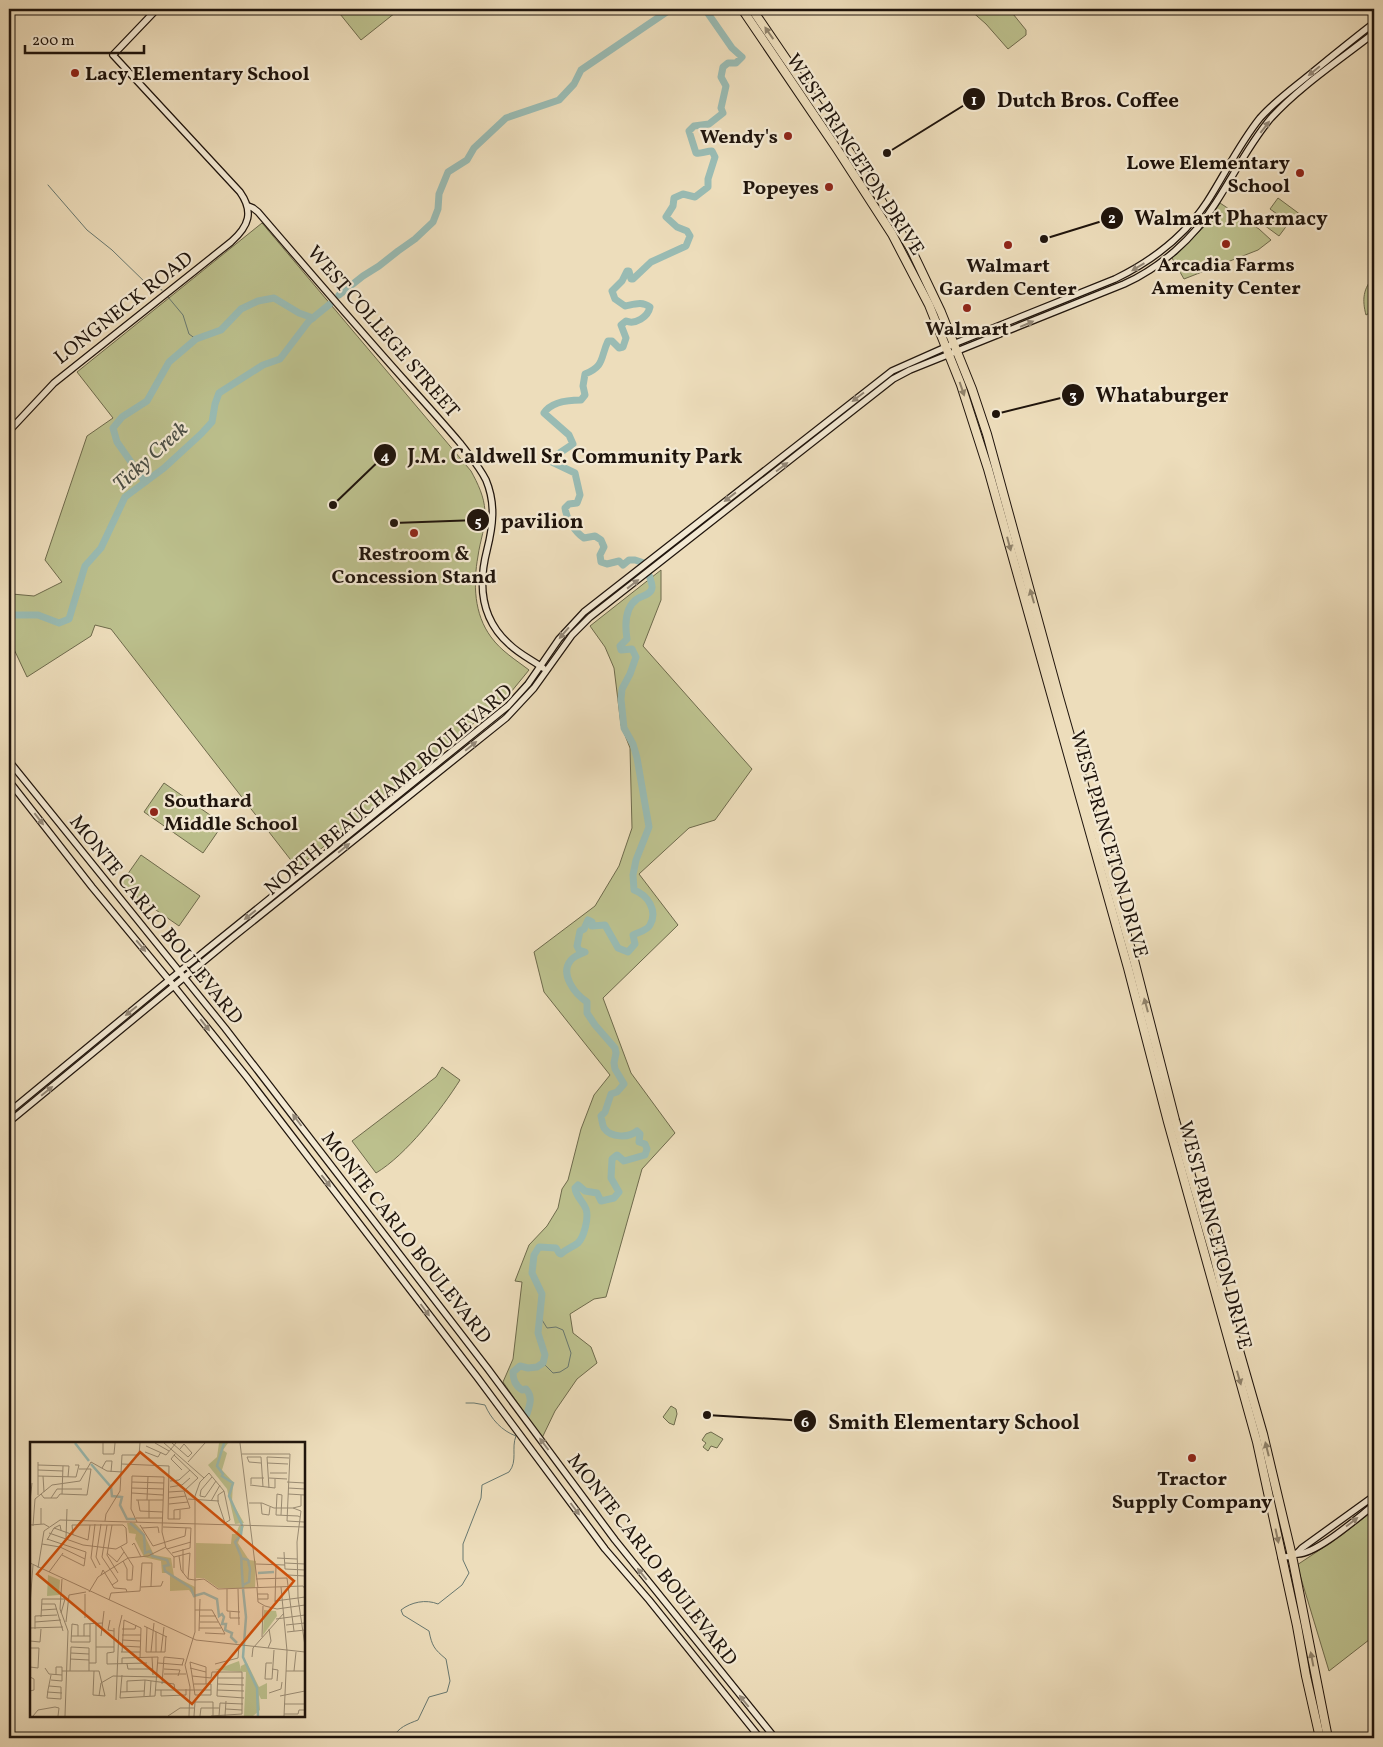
<svg xmlns="http://www.w3.org/2000/svg" width="1383" height="1747" viewBox="0 0 1383 1747" font-family="Vollkorn,serif">
	<style>
		.green { fill: #bcc08d; stroke: #6e6a4c }
		.lines { fill: none; stroke-linecap: round; stroke-linejoin: round }
		.stream { stroke: #687870; stroke-width: 1 }
		.river { stroke: #99bbb3; stroke-width: 7 }
		.secondary-casing { stroke: #1f140c; stroke-width: 8 }
		.highway-casing { stroke: #1f140c; stroke-width: 10 }
		.secondary { stroke: #f3e9d3; stroke-width: 5.5 }
		.highway { stroke: #edddbb; stroke-width: 8 }
		.oneway { fill: #90836c }
		.oneway2 { fill: #948979 }
		.poi-dot { fill: #8f2418; stroke: #f3e9d3; stroke-width: 2 }
		.labels { text-anchor: middle; stroke-width: 4.5; stroke-linejoin: round; paint-order: stroke }
		.poi-label { font-size: 20px; font-weight: bold; fill: #1f140c; stroke: #f3e9d3 }
		.street-label { font-size: 20px; fill: #1f140c; stroke: #f3e9d3 }
		.water-label { font-size: 21px; font-style: italic; fill: #4a4e46; stroke: #f3e9d3 }
		.inset-river { fill: none; stroke: #99bbb3; stroke-width: 2.5 }
		.inset-road { fill: none; stroke: #9b8d75; stroke-width: 1 }
		.view { fill: #d4520c; fill-opacity: 0.15; stroke: #d4520c; stroke-width: 2.5 }
		.inset-edge { fill: none; stroke: #1f140c; stroke-width: 2.5 }
		.leader { fill: none; stroke: #1f140c; stroke-width: 2 }
		.callout-dot { fill: #1f140c; stroke: #f3e9d3; stroke-width: 2 }
		.mark-label { font-size: 15px; text-anchor: middle; font-weight: bold; fill: #fff }
		.callout-label { font-size: 21px; text-anchor: middle; font-weight: bold; fill: #1f140c; stroke: #f3e9d3; stroke-width: 4.5; stroke-linejoin: round; paint-order: stroke }
	</style>
	<rect width="100%" height="100%" fill="#edddbb"/>
	<filter id="stains"><feTurbulence type="fractalNoise" baseFrequency=".004" numOctaves="4"/><feColorMatrix values="0 0 0 0 .2 0 0 0 0 .09 0 0 0 0 .02 0 0 0 .5 -.17"/></filter>
	<radialGradient id="worn" r=".72"><stop offset=".6" stop-color="#630" stop-opacity="0"/><stop offset="1" stop-color="#630" stop-opacity=".3"/></radialGradient>
	<g class="green">
		<polygon points="336,9 400,9 361,40"/>
		<polygon points="969,9 1009,9 1026,30 1026,35 1008,49 986,24"/>
		<polygon points="1278,198 1301,215 1293,225 1270,209"/>
		<polygon points="1220,203 1259,229 1271,240 1258,250 1184,279 1172,258 1206,225"/>
		<polygon points="1273,213 1288,224 1279,236 1264,225"/>
		<path d="M262,223L471,471C478,484 484,496 485,511C486,526 480,541 478,556C473,584 474,614 491,637C501,651 516,660 529,670L511,692L403,783L297,868L111,629L95,625L91,636L27,677L12,645L9,646V596L12,594L34,596L62,582L45,560L87,436L113,418L77,372Z"/>
		<path d="M1374,277V310L1366,315C1362,300 1363,288 1374,277Z"/>
		<polygon points="661,570 661,600 643,646 752,769 715,820 689,828 639,874 678,925 603,998 631,1073 675,1133 642,1169 606,1297 594,1299 570,1314 573,1333 591,1347 597,1363 577,1379 555,1411 542,1438 503,1382 513,1359 522,1282 515,1281 529,1245 547,1226 558,1208 562,1189 568,1180 581,1129 594,1095 610,1075 544,992 534,952 595,906 619,866 632,828 630,748 621,725 614,668 605,647 590,626"/>
		<polygon points="164,783 223,824 203,853 144,812"/>
		<polygon points="141,855 200,896 179,926 120,885"/>
		<path d="M442,1067L460,1080C441,1110 406,1155 376,1173L352,1141L436,1077Z"/>
		<polygon points="671,1406 676,1409 677,1414 674,1425 669,1423 663,1417"/>
		<polygon points="711,1432 723,1439 717,1448 711,1446 708,1451 703,1447 706,1443 702,1440 706,1434"/>
		<polygon points="1374,1510 1374,1636 1329,1671 1297,1565 1342,1535"/>
	</g>
	<g class="lines">
		<g class="stream">
			<polyline points="48,185 87,230 112,250 149,286 162,290"/>
			<polyline points="168,297 183,315 189,334 196,339"/>
			<polyline points="539,1315 547,1328 556,1327 563,1330 571,1353 568,1367 560,1372 553,1373 543,1363"/>
			<path d="M393,1738C398,1727 408,1724 418,1720L429,1697L447,1692L450,1681L446,1659C434,1649 432,1646 429,1631L403,1615L401,1610C411,1602 426,1599 438,1604L462,1585L469,1573L463,1560V1544L481,1498L482,1485L509,1472C518,1461 511,1448 516,1436C502,1431 491,1419 485,1405L474,1403H466"/>
		</g>
		<g class="river">
			<polyline points="339,295 363,276 379,266 398,251 415,239 433,222 438,209 439,194 448,172 467,160 474,148 506,118 559,100 574,84 581,70 671,9"/>
			<polyline points="145,482 117,442 113,428 122,417 147,401 169,362 196,339 221,330 241,309 258,301 274,298 299,313 313,318"/>
			<polyline points="9,615 38,615 59,623 69,619 85,566 101,548 125,497 164,468 201,434 212,422 215,404 219,393 263,365 280,359 309,321 330,304"/>
			<path d="M527,1414C530,1404 533,1397 526,1389L522,1390C515,1385 513,1380 513,1372L520,1366L528,1368L537,1367L543,1363L545,1355L538,1333L542,1294L532,1273L534,1255L539,1247L556,1248L559,1253L561,1254C566,1249 573,1247 578,1243C584,1237 589,1218 586,1209C583,1201 576,1197 575,1188L578,1185L585,1191L597,1193L601,1201L614,1198L619,1192L611,1178L612,1159L617,1155L624,1161L645,1155L647,1149L645,1144L639,1142L640,1134L637,1131C629,1138 611,1138 604,1128C602,1124 602,1120 601,1116L605,1112L611,1094L617,1092L624,1084L615,1069L614,1063L616,1053L615,1048L595,1025L587,1013V1002C575,994 559,974 571,960C574,956 580,954 585,952L579,950L577,946L580,931L584,929L588,920L592,922V926L605,925L618,948L628,952L635,944L633,935C638,932 647,931 650,925C658,911 648,895 634,890L633,875L636,860L649,827L637,758L633,744L624,728L621,699L622,689L630,674L636,657L632,649L621,650L620,646L627,639C625,626 624,608 637,599C641,596 651,595 652,588C653,584 646,567 644,563L635,560H629L623,565L619,561L607,564L601,562L600,555L604,547L601,540L595,536L584,538C575,532 566,518 565,508L569,504L577,503L580,495L575,473L552,462V458L573,444L569,435L544,413C551,402 569,400 581,400L585,395L583,386L585,374C605,366 600,358 608,341H612L619,348L623,347L626,338L621,325L626,321C635,325 648,317 650,307C642,301 635,304 625,306L615,299L612,291L622,281L627,271H629L631,279H633L651,262L686,246L690,236L687,231L677,227L666,217L673,206L674,198L683,194L695,197L708,187V179L715,157L712,151C706,151 702,154 696,153L689,131L694,126L709,124L723,113L721,108L726,86L721,77L723,67L728,63H736L742,57L732,48L707,12V9"/>
		</g>
		<defs>
			<g id="secondary">
				<path d="M248,206L253,208L258,212C307,269 357,327 407,383C425,403 443,423 460,443C469,455 479,466 486,480C496,504 493,526 487,550C478,585 481,619 509,644C519,654 532,660 543,668"/>
				<path d="M9,431L54,383L231,242C249,226 254,212 240,192L113,55L157,9"/>
				<polyline points="9,761 225,1028 488,1369 615,1540 775,1738"/>
				<polyline points="9,781 92,887 169,980 246,1076 477,1377 605,1549 649,1600 760,1738"/>
				<path d="M9,1112L169,980L508,706L528,684L559,639L584,612L892,371L946,347L1115,279C1152,261 1184,237 1207,202C1225,174 1239,144 1260,118C1274,102 1292,89 1309,75C1330,58 1352,40 1374,23"/>
				<path d="M9,1122L232,938L506,718L534,688L572,635L590,617L893,379L910,370L1124,284C1160,268 1194,238 1215,204C1234,175 1249,144 1271,118C1299,87 1341,59 1374,33"/>
				<path d="M1298,1554C1318,1553 1357,1518 1374,1505"/>
				<path d="M1281,1557C1291,1557 1296,1556 1302,1548L1374,1496"/>
			</g>
			<g id="highway">
				<polyline points="742,9 837,149 892,234 929,305 961,385 988,469 1128,968 1168,1122 1257,1442 1297,1626 1306,1676 1320,1738"/>
				<polyline points="752,9 868,179 911,249 941,312 972,389 987,434 1059,697 1134,960 1175,1120 1215,1259 1226,1305 1263,1434 1292,1556 1328,1738"/>
			</g>
		</defs>
		<use href="#secondary" class="secondary-casing"/>
		<use href="#highway" class="highway-casing"/>
		<use href="#secondary" class="secondary"/>
		<use href="#highway" class="highway"/>
	</g>
	<defs><path id="oneway-solid" d="M-6-.8H1V-3.2L6.5 0L1 3.2V.8H-6Z" transform="scale(1.25)"/></defs>
	<g class="oneway">
		<use href="#oneway-solid" transform="translate(769 33) rotate(-125)"/>
		<use href="#oneway-solid" transform="translate(962 389) rotate(71)"/>
		<use href="#oneway-solid" transform="translate(1009 544) rotate(75)"/>
		<use href="#oneway-solid" transform="translate(1032 596) rotate(-106)"/>
		<use href="#oneway-solid" transform="translate(1146 1005) rotate(-105)"/>
		<use href="#oneway-solid" transform="translate(1239 1378) rotate(74)"/>
		<use href="#oneway-solid" transform="translate(1267 1449) rotate(-104)"/>
		<use href="#oneway-solid" transform="translate(1277 1536) rotate(78)"/>
		<use href="#oneway-solid" transform="translate(1312 1659) rotate(-101)"/>
	</g>
	<g class="oneway2">
		<use href="#oneway-solid" transform="translate(1314 71) rotate(141)"/>
		<use href="#oneway-solid" transform="translate(1265 127) rotate(-52)"/>
		<use href="#oneway-solid" transform="translate(1138 267) rotate(149)"/>
		<use href="#oneway-solid" transform="translate(1027 324) rotate(-23)"/>
		<use href="#oneway-solid" transform="translate(858 397) rotate(143)"/>
		<use href="#oneway-solid" transform="translate(782 467) rotate(-37)"/>
		<use href="#oneway-solid" transform="translate(730 497) rotate(142)"/>
		<use href="#oneway-solid" transform="translate(633 584) rotate(-38)"/>
		<use href="#oneway-solid" transform="translate(564 633) rotate(131)"/>
		<use href="#oneway-solid" transform="translate(471 746) rotate(-39)"/>
		<use href="#oneway-solid" transform="translate(39 819) rotate(52)"/>
		<use href="#oneway-solid" transform="translate(344 848) rotate(-39)"/>
		<use href="#oneway-solid" transform="translate(250 915) rotate(141)"/>
		<use href="#oneway-solid" transform="translate(141 946) rotate(50)"/>
		<use href="#oneway-solid" transform="translate(131 1011) rotate(141)"/>
		<use href="#oneway-solid" transform="translate(205 1025) rotate(52)"/>
		<use href="#oneway-solid" transform="translate(47 1091) rotate(-39)"/>
		<use href="#oneway-solid" transform="translate(297 1120) rotate(-127)"/>
		<use href="#oneway-solid" transform="translate(326 1181) rotate(52)"/>
		<use href="#oneway-solid" transform="translate(425 1310) rotate(53)"/>
		<use href="#oneway-solid" transform="translate(544 1444) rotate(-127)"/>
		<use href="#oneway-solid" transform="translate(575 1509) rotate(53)"/>
		<use href="#oneway-solid" transform="translate(1352 1522) rotate(-37)"/>
		<use href="#oneway-solid" transform="translate(642 1574) rotate(-129)"/>
		<use href="#oneway-solid" transform="translate(744 1701) rotate(-129)"/>
	</g>
	<g class="poi-dot">
		<circle cx="75" cy="73" r="5"/>
		<circle cx="788" cy="136" r="5"/>
		<circle cx="1300" cy="173" r="5"/>
		<circle cx="829" cy="187" r="5"/>
		<circle cx="1226" cy="244" r="5"/>
		<circle cx="1008" cy="245" r="5"/>
		<circle cx="967" cy="308" r="5"/>
		<circle cx="414" cy="533" r="5"/>
		<circle cx="154" cy="812" r="5"/>
		<circle cx="1192" cy="1458" r="5"/>
	</g>
	<g class="labels">
		<g class="poi-label">
			<text x="85" y="80" text-anchor="start">Lacy Elementary School</text>
			<text x="778" y="143" text-anchor="end">Wendy's</text>
			<text x="1290" y="169" text-anchor="end">Lowe Elementary<tspan x="1290" dy="23">School</tspan></text>
			<text x="819" y="194" text-anchor="end">Popeyes</text>
			<text x="1226" y="271">Arcadia Farms<tspan x="1226" dy="23">Amenity Center</tspan></text>
			<text x="1008" y="272">Walmart<tspan x="1008" dy="23">Garden Center</tspan></text>
			<text x="967" y="335">Walmart</text>
			<text x="414" y="560">Restroom &amp;<tspan x="414" dy="23">Concession Stand</tspan></text>
			<text x="164" y="807" text-anchor="start">Southard<tspan x="164" dy="23">Middle School</tspan></text>
			<text x="1192" y="1485">Tractor<tspan x="1192" dy="23">Supply Company</tspan></text>
		</g>
		<g class="street-label">
			<text transform="translate(856 154) rotate(57)" y="7">WEST PRINCETON DRIVE</text>
			<text transform="translate(123 307) rotate(-38)" y="7">LONGNECK ROAD</text>
			<text transform="translate(384 331) rotate(49)" y="7">WEST COLLEGE STREET</text>
			<text transform="translate(388 789) rotate(-40)" y="7">NORTH BEAUCHAMP BOULEVARD</text>
			<text transform="translate(1110 844) rotate(74)" y="7">WEST PRINCETON DRIVE</text>
			<text transform="translate(157 919) rotate(51)" y="7">MONTE CARLO BOULEVARD</text>
			<text transform="translate(1216 1235) rotate(75)" y="7">WEST PRINCETON DRIVE</text>
			<text transform="translate(407 1237) rotate(52)" y="7">MONTE CARLO BOULEVARD</text>
			<text transform="translate(653 1559) rotate(52)" y="7">MONTE CARLO BOULEVARD</text>
		</g>
		<g class="water-label">
			<text transform="translate(150 456) rotate(-42)" y="7">Ticky Creek</text>
		</g>
	</g>
	<g transform="translate(30 1442)">
		<rect width="275" height="275" fill="#edddbb"/>
		<path d="M189,1H198L193,8L197,11L192,28L203,40L202,60L214,81L205,82L197,47L178,23L187,15ZM97,81H105L113,90L124,113L141,116L144,134L165,145V156L159,148L140,149V131H132L131,119L114,115L105,97L106,92L99,91ZM209,84H214L208,101L219,118L226,119L225,146H188L174,136H166V101L201,102L202,92H206ZM18,133L30,138L29,153L17,154ZM234,168L246,169L247,174L233,193ZM209,219L211,228V224L217,221L229,245L237,241V257H231L229,253L230,268L223,274H214L216,230L185,228Z" fill="#bcc08d"/>
		<path class="inset-river" d="M45,1L59,19M194,1L187,24L193,32L192,34L203,41L199,54L212,83L211,93L205,100L211,114L213,146M61,22L81,45L82,54L92,55L90,63L97,77H105M100,81L114,93L115,111L120,109L122,114L137,118L139,123L134,124L135,129L161,146L164,154L174,151L187,157L189,174L192,172L194,175L192,182H196L195,188L202,191L201,195L207,201M211,116L218,118L220,127L219,140L213,143M228,131L244,130M213,147L216,175L213,215L227,246L228,274"/>
		<path class="inset-road" d="M73,1V12H84L85,1M125,1L139,9M134,1L174,36M142,1L158,15L162,11M210,1L228,146M116,4L136,13L146,1M150,7L154,2L162,11M115,10L128,15L131,10M145,12L141,17L152,28M212,12H260L257,79L274,80M217,15H231L233,45M217,15L219,20L231,21M158,20L175,1M237,21L258,22M92,22L139,24L138,77H150V68M8,23L39,24L38,35M72,26L76,19H82L81,30M8,28L33,29M240,31H257M8,34L46,35L49,23H45M13,34L14,50M239,36L257,37M140,39L149,38L160,28M102,40L134,41M257,40L275,41M221,42V36H234M220,43L245,46V37M140,45L152,43L160,36M102,46L134,47M239,46L237,15L259,16M258,46L275,47M139,50L154,49L168,36L144,13M102,51L133,53M11,52L14,56H27L30,52L57,53L61,27H49M32,52L33,24M258,52L275,53M8,53V20M175,55L170,54L171,48L182,35M175,55L186,39M21,56L27,47H52M139,56L156,54M158,57L189,59M106,58H133M108,58L110,69L133,70M117,58L118,34M0,59L2,41M181,59L190,43M219,61H232L244,66H263M231,61L232,72L239,73L240,65M139,62L158,60M251,73L252,53L247,52L246,73L268,74L270,75M106,76H133M119,76V58M144,77V68L160,66L154,49M75,79L76,72L90,49L92,13H109L110,1M107,80L101,67L102,34L134,35L132,90L136,106L144,115V126M11,82V66M65,82L61,116L66,126M0,83L14,82L19,85M77,83L72,115L88,139L82,143M82,83L77,113L88,131M110,83L123,104L155,94L156,86M3,84L5,57L22,43L50,39L61,20L77,29L92,30M133,85L161,86L160,106L142,111M24,86L58,98L60,83M112,86L128,85L129,91M19,91L53,103L86,107L97,101L96,86L93,83H42L43,93M36,96L37,67M17,97L56,110L54,124L32,113M17,98L24,86L30,83L31,88M12,102L30,105L55,117M102,103L104,101L111,115M91,105L103,124L102,138H97V127L93,119M137,107L161,100M254,110L255,127L275,128M77,111L87,120L94,110M149,114L151,128L158,137L165,138M144,115L160,111L158,137M247,116L267,117M0,121L166,198L275,210M255,121L275,122M226,122L255,123M70,123L66,115L71,82M8,126L14,89L30,78L275,85M19,130L33,111M153,131V107M71,133L73,128L84,146L96,147L97,150M258,133L275,134M32,137L30,167L38,189L35,274M226,137L257,136L264,189M165,138L174,137L188,147L273,144L275,147M111,145L131,144L133,139M251,145L257,209M227,146L228,160L235,164L247,167L275,163M197,147V169L210,170M208,147L209,183M59,150L68,135L98,116L118,114L136,105M227,152H238V157H228M275,155L268,156L275,204M79,158L81,151L110,149L112,121H122L121,144M245,159L268,156L267,100L271,69L263,66L271,64V53M245,160L246,123M12,162H25L33,189M0,163L3,123M12,168L27,167M165,168H182L195,192L175,191M200,170V176H210M170,174H186M11,175L12,157H35L31,171M55,176V152M246,177L275,173M80,178L78,188L84,189M5,180L31,178M36,180L39,153L56,150M170,180H188M256,183L275,181M114,184L137,195M117,185L116,210H135L136,194M0,186L33,185M84,186V210L77,211V222L117,221M169,186H191M5,187V174L27,173M92,187H105L106,183M169,189L170,157M257,190L275,188M92,193H111M41,194H60M48,194V183L42,182L41,200H60V182M54,194V182L73,181M71,194L74,169M232,195L233,164M92,198L111,199M0,199L10,200L11,187M92,204L110,205M66,205H84M0,206H9L8,226L0,225M238,206L241,199L239,187M91,210H110M92,210L94,178L111,186L110,216M121,210L124,181M126,210V190M131,210L134,185M41,211L59,212M122,215L123,233M222,215L223,206L254,171M40,217L59,218M59,221H66V181M128,221L153,223M242,221H236L235,237H242L244,208M97,222L98,227H123M185,222L208,216L209,204M15,226L19,232L32,233M160,226L176,230M134,227L150,228L148,234M242,227L248,228L247,239M32,229H69L75,254L63,253L64,229M40,229L41,205L59,206V229M188,229L187,254L214,256M256,229H275M264,229L266,210M134,232H156M92,233L90,256L125,254L128,215L92,216V222M162,234L181,236L182,230H212V272L181,274M0,235L4,237V248L0,249M188,236H214M21,238L32,239V225H26V233M132,242L134,215L154,217L152,223M164,242H181V253H165L160,220L176,225V242M188,242L214,243M19,244L31,245V257L17,256L18,248L21,233M125,248H181M131,248V254L156,253V247M187,248L214,249M17,250L32,251M90,250L114,249M97,250V239L115,238L144,242L145,248M239,251L251,247L252,240M69,254L71,241L83,234L128,235M114,254L115,238M120,254L121,239M250,254L275,249M86,258L89,186L92,173M254,262H275M196,267L212,268M254,272H268L269,268H275M3,274L8,268L25,265L29,266L28,274M138,274L150,266H164M159,274L160,245L155,223L165,190V54L170,40L179,31L194,49L200,78L195,81L188,60V53L194,49M164,274L165,260H183V274M170,274L171,266H189M189,274L190,261L213,262M195,274L196,259M254,274L257,209"/>
		<path class="view" d="M110,10L264,139L162,262L7,132Z"/>
		<rect width="275" height="275" class="inset-edge"/>
	</g>
	<path class="leader" d="M887 153L974 99M1044 239L1112 218M996 414L1073 395M333 505L385 455M394 523L478 520M707 1415L805 1421"/>
	<g class="callout-dot">
		<circle cx="887" cy="153" r="5"/>
		<circle cx="1044" cy="239" r="5"/>
		<circle cx="996" cy="414" r="5"/>
		<circle cx="333" cy="505" r="5"/>
		<circle cx="394" cy="523" r="5"/>
		<circle cx="707" cy="1415" r="5"/>
		<circle cx="974" cy="99" r="12"/>
		<circle cx="1112" cy="218" r="12"/>
		<circle cx="1073" cy="395" r="12"/>
		<circle cx="385" cy="455" r="12"/>
		<circle cx="478" cy="520" r="12"/>
		<circle cx="805" cy="1421" r="12"/>
	</g>
	<g class="mark-label">
		<text x="974" y="105">1</text>
		<text x="1112" y="223">2</text>
		<text x="1073" y="400">3</text>
		<text x="385" y="461">4</text>
		<text x="478" y="526">5</text>
		<text x="805" y="1427">6</text>
	</g>
	<g class="callout-label">
		<text x="1088" y="107">Dutch Bros. Coffee</text>
		<text x="1231" y="225">Walmart Pharmacy</text>
		<text x="1162" y="402">Whataburger</text>
		<text x="575" y="463">J.M. Caldwell Sr. Community Park</text>
		<text x="542" y="528">pavilion</text>
		<text x="954" y="1429">Smith Elementary School</text>
	</g>
	<rect width="1383" height="1747" fill="none" stroke="#edddbb" stroke-width="30"/>
	<rect x="10" y="10" width="1363" height="1727" fill="none" stroke="#1f140c" stroke-width="2.5"/>
	<rect x="15" y="15" width="1353" height="1717" fill="none" stroke="#1f140c"/>
	<path d="M25 45v8h119v-8" fill="none" stroke="#1f140c" stroke-width="2.5"/>
	<text x="32" y="45" font-size="15" fill="#1f140c" stroke="#f3e9d3" stroke-width="4" paint-order="stroke">200 m</text>
	<rect width="100%" height="100%" filter="url(#stains)"/>
	<rect width="100%" height="100%" fill="url(#worn)"/>
</svg>
